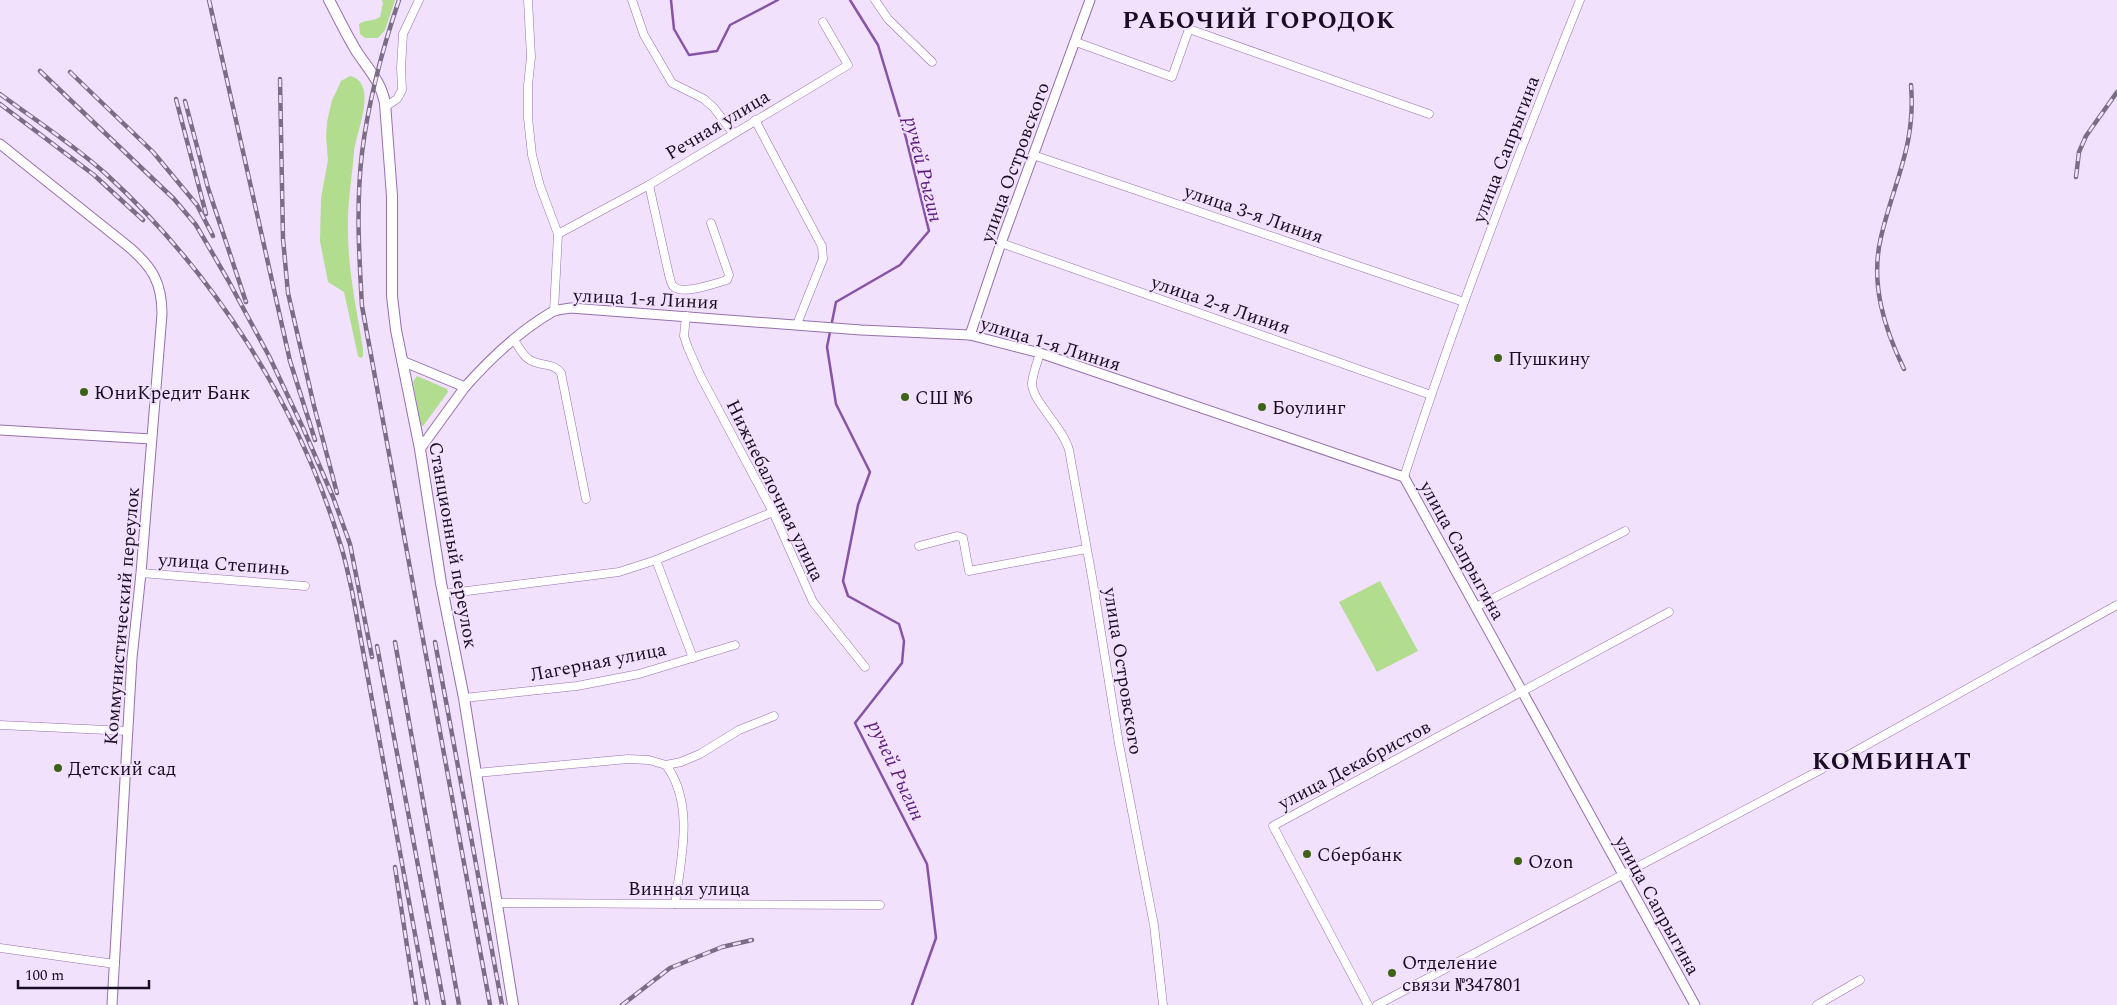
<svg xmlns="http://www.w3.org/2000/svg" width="2117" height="1005" viewBox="0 0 2117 1005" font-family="Spectral,serif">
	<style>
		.green { fill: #b2dc8e }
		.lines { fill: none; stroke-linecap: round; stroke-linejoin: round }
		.stream { stroke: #8653a6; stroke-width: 2.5 }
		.minor-tunnel { stroke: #d1c1dc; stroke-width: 8; stroke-dasharray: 8 4; stroke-linecap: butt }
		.minor-casing { stroke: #9570ad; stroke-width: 9 }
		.tertiary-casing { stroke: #9570ad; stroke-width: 11 }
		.secondary-casing { stroke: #9570ad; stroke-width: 12 }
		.minor { stroke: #fff; stroke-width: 8 }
		.tertiary { stroke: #fff; stroke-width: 9 }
		.secondary { stroke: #fff; stroke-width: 10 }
		.rail-casing { stroke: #7c6d86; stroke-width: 4.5 }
		.rail { stroke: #f1e1fc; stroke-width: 2.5; stroke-dasharray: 8; stroke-linecap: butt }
		.poi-dot { fill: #3f6219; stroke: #f1e1fc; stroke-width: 2 }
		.labels { text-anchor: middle; stroke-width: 4; stroke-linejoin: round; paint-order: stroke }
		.street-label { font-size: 19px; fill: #1b0d24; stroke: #f1e1fc }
		.poi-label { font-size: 19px; fill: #1b0d24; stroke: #f1e1fc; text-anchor: start }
		.water-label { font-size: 20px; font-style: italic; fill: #5e1e7f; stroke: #f1e1fc }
		.district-label { font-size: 24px; font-weight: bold; letter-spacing: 1px; fill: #1b0d24; stroke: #f1e1fc }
	</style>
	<rect width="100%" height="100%" fill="#f1e1fc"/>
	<g class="green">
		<path d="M382,0H395L385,30L378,38H365L360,34L359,24C366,19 373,22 380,17L383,3Z"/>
		<path d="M350,76C379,83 356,132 354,152C352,178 347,205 348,232C348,271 357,311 363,349V356L361,358L358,356L344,292L328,282L320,241L321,198L328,160L326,137L327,122L332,100L337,90L341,81Z"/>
		<polygon points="417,376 447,389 448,392 423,426 421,426 413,382"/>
		<polygon points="1380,581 1418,651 1377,672 1339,602"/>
	</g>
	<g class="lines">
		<g class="stream">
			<polyline points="671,0 674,29 689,55 717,51 730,25 778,0"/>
			<polyline points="850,0 878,45 906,138 929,231 900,265 836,302 827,347 836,404 870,472 858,505 843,581 848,596 899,624 904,641 902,663 855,723 927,864 936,938 912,1005"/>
		</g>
		<polyline class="minor-tunnel" points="1822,769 1838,761"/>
		<defs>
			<g id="minor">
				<polyline points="528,0 531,57 528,85 528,118 532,155 540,186 558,234 554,311"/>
				<polyline points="632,0 644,35 672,83 704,99 714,108 733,133"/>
				<polyline points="875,0 888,19 932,62"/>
				<polyline points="1076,42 1172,77 1189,29 1429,114"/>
				<polyline points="385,107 397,99 402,90 401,68 403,34 419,0"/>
				<polyline points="755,120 817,237 822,246 823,259 797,324"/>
				<polyline points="1033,155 1464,302"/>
				<path d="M649,185L669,275C670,278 671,284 673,286C682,296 716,283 727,280L729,275L711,223"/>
				<polyline points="558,234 649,185 848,65 823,22"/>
				<polyline points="1001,243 1431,395"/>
				<polyline points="686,316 684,336 688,348 701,377 773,512 813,602 865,667"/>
				<path d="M514,340C519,347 524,358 532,361C542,366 554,363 561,373L586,499"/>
				<path d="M1040,353C1037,363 1033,373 1032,383C1031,400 1063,427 1069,450L1092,577L1119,744L1154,925L1163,1005"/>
				<path d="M1404,477C1456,316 1517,157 1580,0"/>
				<polyline points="919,546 957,536 963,538 969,571 1086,549"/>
				<polyline points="656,560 693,658"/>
				<polyline points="141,573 305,586"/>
				<polyline points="443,594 619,572 656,560 773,512"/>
				<polyline points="1476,607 1625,531"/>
				<polyline points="464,698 577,686 639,674 735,645"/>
				<polyline points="0,725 128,731"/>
				<polyline points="1838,761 2117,605"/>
				<path d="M666,765C695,804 681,859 675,904"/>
				<polyline points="476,773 628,759 649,760 666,765 681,762 700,754 739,730 774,716"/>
				<polyline points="497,903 880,905"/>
				<polyline points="0,948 115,964"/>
				<polyline points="1368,1005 1273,826 1669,612"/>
				<polyline points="1377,1005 1822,769"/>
				<polyline points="1817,1005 1860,980"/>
			</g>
			<g id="tertiary">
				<path d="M0,144L129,247C152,267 162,282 162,314L141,573L132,658L112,1005"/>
				<polyline points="970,335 1001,243 1090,0"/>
				<path d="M402,361L465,387C489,360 521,330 552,312C557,309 565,309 571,308L861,330L970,335L1040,353L1404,477L1695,1005"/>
				<polyline points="0,430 151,439"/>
				<polyline points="420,449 465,387"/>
			</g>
			<path id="secondary" d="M329,0C338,17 347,36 357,52C369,70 381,82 385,103L392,196V296L396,330L420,449L441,583L464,698L513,1005"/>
		</defs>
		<use href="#minor" class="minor-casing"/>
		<use href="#tertiary" class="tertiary-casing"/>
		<use href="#secondary" class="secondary-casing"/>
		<use href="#minor" class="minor"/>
		<use href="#tertiary" class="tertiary"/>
		<use href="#secondary" class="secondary"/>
		<defs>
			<g id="rail">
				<polyline points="209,0 290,361 315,440"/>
				<path d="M399,0C383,47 368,104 362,153C356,204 359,255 362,306L490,1005"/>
				<polyline points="40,71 174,199 196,225 228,280 269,356 304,430 333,497 350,544 372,657"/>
				<polyline points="70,72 153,152 197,205 213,236"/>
				<polyline points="280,79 283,239 288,293 314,406 337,493"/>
				<path d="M0,94C35,120 74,145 106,174C212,271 297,402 339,540C345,557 348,574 352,591L428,1005"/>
				<polyline points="176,99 206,214"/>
				<polyline points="185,101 208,188 246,302"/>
				<polyline points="0,104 94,175 143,220"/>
				<polyline points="2076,177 2079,152 2086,136 2117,92"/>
				<path d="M1904,369C1884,328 1870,283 1881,237C1894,181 1916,146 1911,85"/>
				<polyline points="395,642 459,1005"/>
				<polyline points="435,642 502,1005"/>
				<polyline points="377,646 444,1005"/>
				<polyline points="395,867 416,1005"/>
				<polyline points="622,1005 670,968 722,947 752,940"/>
			</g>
		</defs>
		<use href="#rail" class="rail-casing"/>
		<use href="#rail" class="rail"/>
	</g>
	<g class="poi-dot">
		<circle cx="1498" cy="358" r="5"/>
		<circle cx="84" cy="392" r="5"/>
		<circle cx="905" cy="397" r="5"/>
		<circle cx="1262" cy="407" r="5"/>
		<circle cx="58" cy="768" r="5"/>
		<circle cx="1307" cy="854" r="5"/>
		<circle cx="1518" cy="861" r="5"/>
		<circle cx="1392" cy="973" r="5"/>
	</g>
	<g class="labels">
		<g class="street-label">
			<text transform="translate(717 124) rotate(-31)" y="7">Речная улица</text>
			<text transform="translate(1505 149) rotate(-69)" y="7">улица Сапрыгина</text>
			<text transform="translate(1014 162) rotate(-70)" y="7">улица Островского</text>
			<text transform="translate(1254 213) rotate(19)" y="7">улица 3-я Линия</text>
			<text transform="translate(646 298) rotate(3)" y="7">улица 1-я Линия</text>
			<text transform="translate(1221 304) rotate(19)" y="7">улица 2-я Линия</text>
			<text transform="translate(1051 343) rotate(17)" y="7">улица 1-я Линия</text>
			<text transform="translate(776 490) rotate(64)" y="7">Нижнебалочная улица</text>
			<text transform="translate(454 545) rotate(80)" y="7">Станционный переулок</text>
			<text transform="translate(1463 550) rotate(61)" y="7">улица Сапрыгина</text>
			<text transform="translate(224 563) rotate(4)" y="7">улица Степинь</text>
			<text transform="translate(121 616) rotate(-85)" y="7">Коммунистический переулок</text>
			<text transform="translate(598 661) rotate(-11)" y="7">Лагерная улица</text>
			<text transform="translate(1124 671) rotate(81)" y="7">улица Островского</text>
			<text transform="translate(1354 764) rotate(-28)" y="7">улица Декабристов</text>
			<text x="689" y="895">Винная улица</text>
			<text transform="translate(1658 905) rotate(61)" y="7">улица Сапрыгина</text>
		</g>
		<g class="poi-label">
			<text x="1508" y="365">Пушкину</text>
			<text x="94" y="399">ЮниКредит Банк</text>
			<text x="915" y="404">СШ №6</text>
			<text x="1272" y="414">Боулинг</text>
			<text x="68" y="775">Детский сад</text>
			<text x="1317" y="861">Сбербанк</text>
			<text x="1528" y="868">Ozon</text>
			<text x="1402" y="969">Отделение<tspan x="1402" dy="22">связи №347801</tspan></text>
		</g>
		<g class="water-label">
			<text transform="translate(924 169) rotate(76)" y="7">ручей Рыгин</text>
			<text transform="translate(897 770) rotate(65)" y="7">ручей Рыгин</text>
		</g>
		<g class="district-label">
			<text x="1259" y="28">РАБОЧИЙ ГОРОДОК</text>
			<text x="1892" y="769">КОМБИНАТ</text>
		</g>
	</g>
	<path d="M18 980v8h131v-8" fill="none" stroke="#1b0d24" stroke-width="2.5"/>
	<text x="25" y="980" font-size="15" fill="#1b0d24" stroke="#f1e1fc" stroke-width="4" paint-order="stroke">100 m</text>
</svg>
